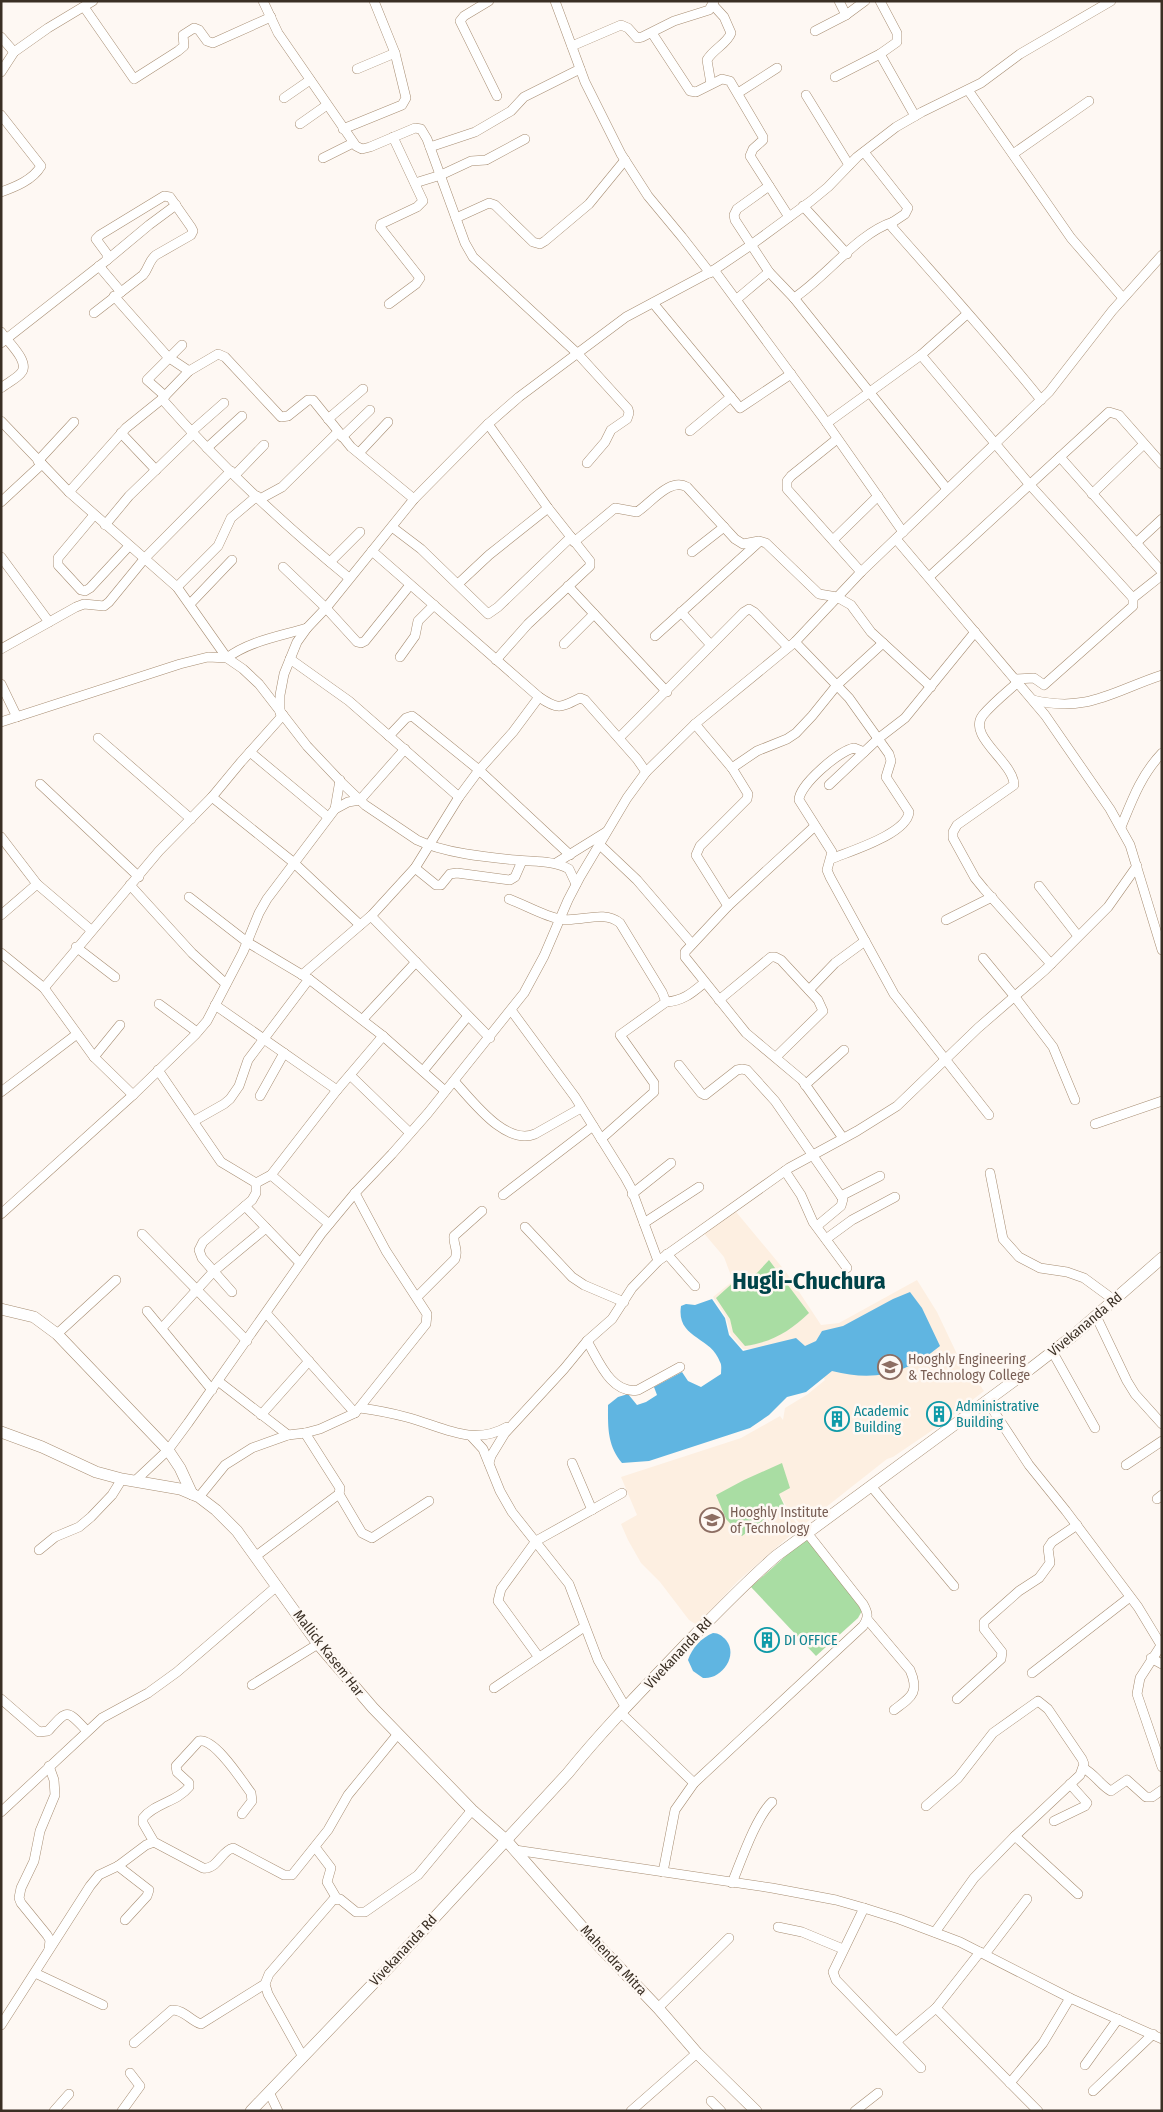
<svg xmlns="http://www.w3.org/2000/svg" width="1163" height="2112" viewBox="0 0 1163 2112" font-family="'Fira Sans Condensed',sans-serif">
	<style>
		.built { fill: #fdefe1 }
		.green { fill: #a9dda3 }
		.water { fill: #60b5e1 }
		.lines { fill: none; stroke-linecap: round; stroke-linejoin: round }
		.street-casing { stroke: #a78d72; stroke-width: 10 }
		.secondary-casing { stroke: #a78d72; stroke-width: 12 }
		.street { stroke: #fff; stroke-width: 9 }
		.secondary { stroke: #fff; stroke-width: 11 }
		.labels { text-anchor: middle; stroke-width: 5; stroke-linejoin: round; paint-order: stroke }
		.street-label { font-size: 14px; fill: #3a2f24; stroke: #fef8f3 }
		.education-label { font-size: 14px; fill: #785e54; stroke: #fef8f3; text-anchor: start }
		.culture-label { font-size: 14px; fill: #0d838f; stroke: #fef8f3; text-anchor: start }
		.town-label { font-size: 24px; font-weight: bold; fill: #004349; stroke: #fef8f3 }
	</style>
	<rect width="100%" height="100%" fill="#fef8f3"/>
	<polygon class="built" points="732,1207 786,1272 821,1325 839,1323 917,1280 937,1312 965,1371 970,1370 984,1391 940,1425 893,1457 887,1459 802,1526 790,1513 780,1495 788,1513 800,1527 738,1581 697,1625 689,1620 660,1582 641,1563 628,1540 621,1524 637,1515 621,1477 741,1438 780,1416 783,1420 785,1408 808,1394 825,1380 807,1352 743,1349 731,1335 726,1317 713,1297 733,1281 724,1257 702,1231"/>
	<g class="green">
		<path d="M769,1260L809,1313C789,1332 772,1342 745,1346L733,1332L730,1319L716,1298L736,1280L743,1281L757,1273Z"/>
		<polygon points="782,1463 790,1488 779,1494 784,1505 742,1536 726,1519 716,1495 744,1480"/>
		<polygon points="808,1536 863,1609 858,1618 816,1656 751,1587"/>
	</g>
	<g class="water">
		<path d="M910,1292L922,1308L940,1346C906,1374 875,1382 832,1371L806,1392L787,1397L769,1415L750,1428L649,1461L622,1463C607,1445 608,1427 608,1405L618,1397L628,1394L637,1405L646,1402L657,1395L654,1387L682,1372L688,1381L701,1387L721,1374C721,1370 722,1365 720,1362C711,1336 676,1339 681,1306L686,1304L695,1305L712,1299L725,1318L729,1335L743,1351L796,1338L805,1346L816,1341L822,1331L843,1326L893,1299Z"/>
		<path d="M713,1633C719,1633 722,1636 726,1640C739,1656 721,1680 703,1678L693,1671L688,1660C692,1648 701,1638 713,1633Z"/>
	</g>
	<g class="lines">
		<defs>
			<g id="street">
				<polyline points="263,1 278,33 356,146 362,149 370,147 415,128 421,129 427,139 465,243 473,257 578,354 628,409 629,413 627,419 611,430 605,442 587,463"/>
				<polyline points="489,1 464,16 460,21 497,96"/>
				<polyline points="555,1 585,82 621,154 648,196 682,237 710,273"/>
				<polyline points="839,1 846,15"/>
				<polyline points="84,7 134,79 178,51 184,46 183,35 194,28 199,30 207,41 213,43 271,17"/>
				<polyline points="815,31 846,15 865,1"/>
				<polyline points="652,33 690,91 696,92 722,79 730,81 763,137 763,140 753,149 750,156 789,217"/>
				<polyline points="1,37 14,52"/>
				<polyline points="572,46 621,25 628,28 637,38 642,37 674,21 709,10 714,1"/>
				<polyline points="880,54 915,116"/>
				<polyline points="357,69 395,53"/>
				<polyline points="1,72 14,52 48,28 93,1"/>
				<polyline points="835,77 880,54 897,42 897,33 880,1"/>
				<path d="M711,84L707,60C713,49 727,44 731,33L724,17L713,5"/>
				<polyline points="968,90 1071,238 1123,298"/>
				<polyline points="738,93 777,68"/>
				<polyline points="806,95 849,165"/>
				<polyline points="284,98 310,80"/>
				<path d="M1,115L41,166C33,180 15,187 1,192"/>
				<polyline points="300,124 327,105"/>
				<polyline points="343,129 402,105 406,98 395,53 374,1"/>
				<polyline points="430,147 475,132 511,111 524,97 580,69"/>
				<path d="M864,152L908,208L905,214L893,222L892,227C942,284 993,340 1041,400"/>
				<polyline points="1013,154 1089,101"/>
				<polyline points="323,158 353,143"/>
				<polyline points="415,183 441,175 471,161 486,160 525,139"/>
				<polyline points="769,186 737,209 734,215 735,220 769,272 794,298 947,489"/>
				<polyline points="803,206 847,254"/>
				<polyline points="456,218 489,203 495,205 533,242 540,244 545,241 589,204 625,160"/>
				<polyline points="107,260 149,225 176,205"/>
				<polyline points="99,266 121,292"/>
				<polyline points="714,270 821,415 903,532"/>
				<polyline points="114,296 168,357 189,371"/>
				<path d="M794,298C826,277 858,233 893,222"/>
				<polyline points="737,299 769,272"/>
				<polyline points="653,303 740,408 791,374"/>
				<polyline points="389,304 416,284 420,278 380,227 381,224 417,207 423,201 393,137"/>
				<path d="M1,332C7,341 31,362 21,373C16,379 7,383 1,388"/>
				<path d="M1,343L107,260V254L96,239L100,235L164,196L170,197L191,227L193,231L191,235L156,255C149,260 149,268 143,275L94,313"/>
				<polyline points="921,355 1030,485 1133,598 1162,575"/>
				<polyline points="165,396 147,380 182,345"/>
				<path d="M162,399C219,464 283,524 349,578"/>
				<polyline points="328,419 363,389"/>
				<path d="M1,421L69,492L177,587L227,658C249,641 281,636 307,628"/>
				<polyline points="827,423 921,355 967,314"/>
				<polyline points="488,424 548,508 590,561 590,566 528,624 496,660"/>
				<polyline points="690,431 731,397"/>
				<polyline points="191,432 224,403"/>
				<polyline points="121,433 156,470"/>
				<polyline points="342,437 370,410"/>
				<polyline points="837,439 791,476 787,481 787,489 861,572"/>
				<polyline points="207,448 242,416"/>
				<polyline points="359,453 388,422"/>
				<polyline points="1060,457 1162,572"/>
				<polyline points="38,461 74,422"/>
				<polyline points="235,475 264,445"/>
				<polyline points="69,492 126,428 162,399 189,371 218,354 225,357 281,417 288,416 308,400 313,400 351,447 414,499"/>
				<polyline points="1092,494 1144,444"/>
				<polyline points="260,499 282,487 338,432"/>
				<polyline points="1,502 42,464"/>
				<polyline points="94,515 58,558 58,565 81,590 85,591 90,588 129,546"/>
				<polyline points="105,525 129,496 193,434"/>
				<polyline points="392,527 421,549 488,614 498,607 571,537"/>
				<polyline points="896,539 1045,715 1110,809 1130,845 1162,950"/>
				<polyline points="833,540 878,496"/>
				<path d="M574,542L615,508L637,512C651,503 670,477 687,487L735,539L743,544L759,541L766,543L819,594L837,597L851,605L871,632L931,687"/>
				<polyline points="1136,543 1162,519"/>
				<path d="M372,551L539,697C558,710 560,708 580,698L585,700L637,759L646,772"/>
				<polyline points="692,552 724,527"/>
				<polyline points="1,557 49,622"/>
				<polyline points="330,562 360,532"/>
				<polyline points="283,567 326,608 357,642 361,643 365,641 410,585"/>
				<polyline points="929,577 1109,412 1119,415 1162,464"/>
				<polyline points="458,584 489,555 548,508"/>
				<polyline points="568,586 667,692"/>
				<polyline points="177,587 218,546 231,518 257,496"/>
				<polyline points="190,604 232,560"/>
				<polyline points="681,612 710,644"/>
				<polyline points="655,636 759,542"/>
				<path d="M795,642L849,698L889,754L891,761L886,777L909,812C907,834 850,851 831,859"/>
				<polyline points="564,644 594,614"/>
				<polyline points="1,649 76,607 84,604 104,606 109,602 145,558 231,471"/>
				<polyline points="400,657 415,636 418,621 434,605"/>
				<polyline points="290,659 349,701 459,797"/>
				<polyline points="1015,679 1034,678 1044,685 1133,606 1133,598"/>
				<path d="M1018,682C1007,692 993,703 983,715C966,736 1014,762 1014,785L957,825L953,832V838L975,878L984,889L1051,964"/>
				<polyline points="1,684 17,717"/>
				<path d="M1033,700C1088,713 1113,691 1162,675"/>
				<polyline points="280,713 280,695 284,674 297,642 307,628 326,608 414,499 488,424 519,397 626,317 714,270 751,245 811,201 828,187 857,157 896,127 922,112 981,83 1020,54 1111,1"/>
				<path d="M1,722L180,664L208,657L227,658L243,669L259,684L307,746L342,783L365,805L417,840C444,853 485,857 516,860C533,862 553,860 569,869L576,884"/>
				<polyline points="695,724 732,768 748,794 747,799 700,846 696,855 728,906"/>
				<polyline points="389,736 406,718 412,716 416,719 479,770 570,855"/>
				<polyline points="98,738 191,819"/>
				<polyline points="619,738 744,612 749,609 754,612 788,647"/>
				<polyline points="250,752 328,817"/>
				<path d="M864,752L854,748C839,751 799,785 799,800L832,852L827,870L830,877L894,994L989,1115"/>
				<polyline points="732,768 757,751 787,739 796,733 812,716 837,685 883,643"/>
				<polyline points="40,784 139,877"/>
				<polyline points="829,785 879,738 905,718 975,632"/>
				<polyline points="212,797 293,862 360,925"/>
				<polyline points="335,809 348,802 360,800 405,749"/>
				<polyline points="815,826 728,906 685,952 685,957 746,1033 802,1080 843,1138"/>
				<path d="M1121,827C1132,800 1141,775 1162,753"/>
				<polyline points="1,837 37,884 91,930"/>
				<polyline points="600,845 637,880 692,944"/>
				<polyline points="556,863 606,832"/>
				<polyline points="415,868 436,885 441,885 450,874 457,873 510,880 515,877 522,861"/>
				<polyline points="130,885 192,953 226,984"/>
				<polyline points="1039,886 1078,936"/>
				<polyline points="189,897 247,942 309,979 383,1036 445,1091"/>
				<path d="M509,899C523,904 546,917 560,919C580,923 603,909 620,923L662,992L666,1002L620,1035L654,1083V1092L601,1139"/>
				<polyline points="1,915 37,884"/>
				<polyline points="371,916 490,1038"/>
				<polyline points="946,920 992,897"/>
				<polyline points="76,947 115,977"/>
				<polyline points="1,953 44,988 94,1057 133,1095"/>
				<polyline points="983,958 1015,997 1053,1047 1075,1100"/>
				<polyline points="302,975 372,915 415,868 459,797 479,770 513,732 539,697"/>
				<polyline points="44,988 159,851 212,797 241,762 283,715"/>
				<polyline points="809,990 835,963 865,941"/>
				<polyline points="719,1000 771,957 775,957 781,960 818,1000 823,1011 776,1057"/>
				<path d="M666,1002C683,1001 692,993 704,983"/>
				<polyline points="159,1004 197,1032"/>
				<polyline points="215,1005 337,1090"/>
				<polyline points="511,1010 575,1097 625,1177 631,1188 658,1261"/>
				<polyline points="363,1019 416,962"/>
				<polyline points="94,1057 120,1025"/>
				<polyline points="679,1065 701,1093 705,1095 737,1070 742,1069 747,1070 775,1101 843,1199 841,1206 817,1226"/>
				<polyline points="158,1070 221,1162 256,1183 271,1175 337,1090 383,1036"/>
				<polyline points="423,1071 468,1016"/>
				<polyline points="350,1075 410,1133"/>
				<path d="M454,1081C472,1100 505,1146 535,1134L581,1108"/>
				<polyline points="805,1085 844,1050"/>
				<polyline points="1,1092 77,1034"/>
				<polyline points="260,1096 284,1053"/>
				<polyline points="194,1121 224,1104 230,1099 239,1086 248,1060 309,979"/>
				<polyline points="1095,1124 1162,1101"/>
				<polyline points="785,1171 801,1195 813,1222 847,1268"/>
				<polyline points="990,1173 1003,1239 1019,1257 1040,1268 1067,1272 1084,1278 1114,1300"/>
				<polyline points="271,1175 329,1224"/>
				<polyline points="632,1194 671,1163"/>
				<polyline points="503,1195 593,1126"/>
				<polyline points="841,1196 880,1176"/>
				<polyline points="245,1206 300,1263"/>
				<polyline points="1,1214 133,1095 195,1035 207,1021 243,952 259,913 267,899 335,809 340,780"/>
				<polyline points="644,1223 699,1187"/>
				<polyline points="525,1227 572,1277 584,1285 624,1302"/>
				<polyline points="142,1234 247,1341"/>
				<polyline points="826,1239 852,1220 895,1197"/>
				<polyline points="667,1254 695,1286"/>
				<polyline points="232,1292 202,1258 199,1250 203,1242 252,1200 256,1193 256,1183"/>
				<path d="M417,1297L455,1259C459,1250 453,1245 454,1236L482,1211"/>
				<polyline points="147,1311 212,1390"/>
				<polyline points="266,1313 355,1413"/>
				<polyline points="1096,1316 1127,1381 1135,1394 1162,1424"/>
				<polyline points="162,1328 214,1271 266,1228"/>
				<polyline points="57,1334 116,1280"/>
				<path d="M587,1341C598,1359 611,1395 638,1390L680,1367"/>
				<polyline points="1052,1351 1095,1428"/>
				<polyline points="218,1381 288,1435"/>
				<polyline points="987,1401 1029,1465 1066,1511 1138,1607 1161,1645"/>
				<path d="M360,1408C375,1410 391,1413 406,1417C441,1426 472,1447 507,1427"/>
				<polyline points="261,1415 309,1361"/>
				<polyline points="471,1436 483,1449 500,1491 512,1512 569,1584 598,1660 626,1708"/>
				<polyline points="489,1463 491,1456 505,1433 564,1369 587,1341 612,1319 632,1288 658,1261 789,1168 857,1131 897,1106 978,1028 1045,970 1108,907 1137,866"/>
				<polyline points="572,1463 592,1510"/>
				<polyline points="1126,1465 1162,1441"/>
				<polyline points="135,1481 168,1450 188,1423 321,1234 355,1193 392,1154 428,1113 524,993 544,956 568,900 580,877 627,798 646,772 695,724 795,642 861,572 1049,392 1112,311 1162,255"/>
				<polyline points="871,1486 954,1586"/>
				<polyline points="339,1494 362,1533 372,1538 429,1501"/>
				<polyline points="199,1497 225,1465 252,1448 288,1435 305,1433 320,1429 355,1413 426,1324 427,1314 386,1251 355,1193"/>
				<polyline points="1157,1499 1162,1495"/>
				<polyline points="39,1550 55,1537 79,1527 91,1517 112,1495 122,1479"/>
				<polyline points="256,1556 339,1494 340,1488 305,1433"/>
				<path d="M867,1619L910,1670C920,1693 911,1697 894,1710"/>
				<polyline points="1162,1644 1140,1678 1137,1694 1162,1767"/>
				<polyline points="538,1656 498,1601 501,1589 536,1541 622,1493"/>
				<polyline points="1151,1658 1162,1664"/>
				<polyline points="1032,1673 1130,1597"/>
				<polyline points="252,1685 318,1644"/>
				<polyline points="494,1688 584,1627"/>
				<path d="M1,1699L39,1732L48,1731C68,1709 66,1709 87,1731"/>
				<polyline points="957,1699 1001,1659 1002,1652 984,1629 984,1622 1019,1591 1039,1578 1050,1563 1048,1548 1052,1542 1077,1525"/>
				<polyline points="621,1713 694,1783"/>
				<polyline points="49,1766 54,1780 55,1795 40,1831 34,1861 21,1888 19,1898 21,1903 47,1935 50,1940 49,1949"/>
				<path d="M1083,1768C1095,1774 1101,1786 1111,1791L1127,1780L1146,1797H1152L1162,1790"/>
				<polyline points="926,1806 958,1778 993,1733 1038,1701 1048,1709 1082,1759 1084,1764 1080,1775 1015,1836 974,1878 935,1932"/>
				<polyline points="1,1812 102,1718 148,1693 177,1672 277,1586"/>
				<polyline points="1054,1821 1085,1806 1087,1803 1070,1784"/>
				<polyline points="1015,1836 1078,1894"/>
				<path d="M154,1842L143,1823V1818C155,1803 177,1802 189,1787V1783L177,1772L176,1766L199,1741C215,1738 242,1781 251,1793L252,1801L242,1814"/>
				<polyline points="315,1847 331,1868 327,1882 337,1899"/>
				<polyline points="515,1850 772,1888 836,1900 864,1908 899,1919 960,1942 1070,1998 1162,2039"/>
				<polyline points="118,1866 149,1890 147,1896 125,1920"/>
				<path d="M663,1872L675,1810L694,1783L863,1626C869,1617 868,1613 863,1604L808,1534"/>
				<path d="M732,1883C741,1861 756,1817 772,1802"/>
				<polyline points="864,1908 833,1972 836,1980 921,2068"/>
				<polyline points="778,1927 802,1932 843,1949"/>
				<polyline points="985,1954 1027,1899"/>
				<polyline points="35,1973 103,2005"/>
				<polyline points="658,2008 729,1938"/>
				<polyline points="936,2008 1038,2111"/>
				<path d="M1,2025L90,1886L99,1875L118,1866L146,1845L154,1842L203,1868C217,1870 221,1851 233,1848L284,1875H292L328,1830L348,1795L397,1735"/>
				<polyline points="897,2041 936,2008 980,1952"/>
				<path d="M134,2043L172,2010C183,2009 191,2021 201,2024L265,1984"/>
				<polyline points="303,2057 268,1994 265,1984 269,1974 333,1900 340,1899 356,1912 365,1912 418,1875 472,1810"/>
				<polyline points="1085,2065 1118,2019"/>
				<polyline points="1010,2083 1043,2043 1070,1998"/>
				<polyline points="1093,2091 1153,2034"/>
				<polyline points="269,2092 278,2111"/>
				<polyline points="711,2101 721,2111"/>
				<polyline points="54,2111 69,2094"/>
				<polyline points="122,2111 140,2086 130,2073"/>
				<polyline points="631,2111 697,2053"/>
				<polyline points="855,2111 878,2093"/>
			</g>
			<g id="secondary">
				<polyline points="1,1309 34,1317 57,1334 168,1450 180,1468 192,1494"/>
				<polyline points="1,1432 42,1447 96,1472 122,1479 180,1489 199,1497 216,1510 237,1531 318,1644 373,1708 472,1810 506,1840 598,1945 658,2008 697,2053 756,2111"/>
				<path d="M251,2111L391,1965L568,1773C605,1727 648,1684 689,1641C717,1612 745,1583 776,1556L1030,1369L1074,1335L1162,1258"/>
			</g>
		</defs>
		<use href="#street" class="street-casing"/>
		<use href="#secondary" class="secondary-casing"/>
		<use href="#street" class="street"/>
		<use href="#secondary" class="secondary"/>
	</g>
	<defs>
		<symbol id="university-ring" viewBox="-11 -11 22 22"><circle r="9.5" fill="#fef8f3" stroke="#8d6e63" stroke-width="1.5"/><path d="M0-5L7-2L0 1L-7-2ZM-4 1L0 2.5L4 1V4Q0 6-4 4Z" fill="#8d6e63"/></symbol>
		<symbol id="building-ring" viewBox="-11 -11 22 22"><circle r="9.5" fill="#fef8f3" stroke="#0f9aa8" stroke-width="1.5"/><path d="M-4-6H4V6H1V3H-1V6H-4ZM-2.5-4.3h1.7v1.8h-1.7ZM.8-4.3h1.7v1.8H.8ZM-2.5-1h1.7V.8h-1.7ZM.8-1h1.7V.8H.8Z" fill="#0f9aa8"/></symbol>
	</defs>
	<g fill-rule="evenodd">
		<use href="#university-ring" x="876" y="1353" width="28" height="28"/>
		<use href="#building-ring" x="925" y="1400" width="28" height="28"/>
		<use href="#building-ring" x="823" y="1405" width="28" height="28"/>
		<use href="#university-ring" x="698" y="1506" width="28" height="28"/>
		<use href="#building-ring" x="753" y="1626" width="28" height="28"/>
	</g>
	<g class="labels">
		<g class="street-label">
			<text transform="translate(1085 1324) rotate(-40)" y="5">Vivekananda Rd</text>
			<text transform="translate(329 1653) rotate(52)" y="5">Mallick Kasem Har</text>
			<text transform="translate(678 1653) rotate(-47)" y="5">Vivekananda Rd</text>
			<text transform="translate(403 1950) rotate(-47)" y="5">Vivekananda Rd</text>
			<text transform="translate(614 1960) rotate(47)" y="5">Mahendra Mitra</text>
		</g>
		<g class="education-label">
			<text x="908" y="1364">Hooghly Engineering<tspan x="908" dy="16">&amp; Technology College</tspan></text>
			<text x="730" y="1517">Hooghly Institute<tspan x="730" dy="16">of Technology</tspan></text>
		</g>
		<g class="culture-label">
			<text x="956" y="1411">Administrative<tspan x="956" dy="16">Building</tspan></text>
			<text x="854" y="1416">Academic<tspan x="854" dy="16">Building</tspan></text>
			<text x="784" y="1645">DI OFFICE</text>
		</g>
		<g class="town-label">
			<text x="809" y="1289">Hugli-Chuchura</text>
		</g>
	</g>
	<rect width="1163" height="2112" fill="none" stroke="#3a2f24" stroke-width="5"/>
</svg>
